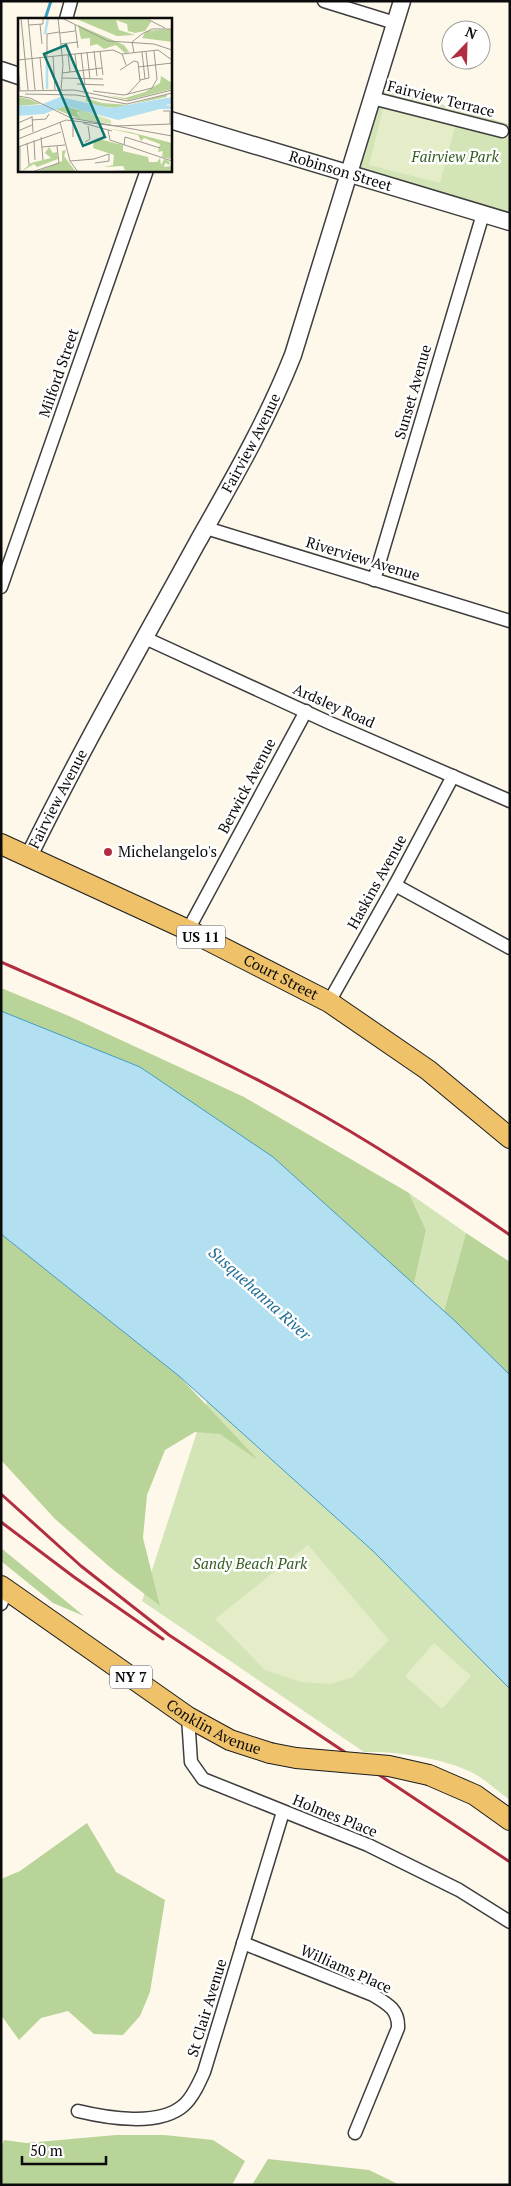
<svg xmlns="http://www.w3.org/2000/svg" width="511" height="2186" viewBox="0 0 511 2186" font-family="'PT Serif',serif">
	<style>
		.green { fill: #d3e5b7 }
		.forest { fill: #b9d498 }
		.pitch { fill: #e4edc8 }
		.water { fill: #b3e0f1; stroke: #3f9bc3 }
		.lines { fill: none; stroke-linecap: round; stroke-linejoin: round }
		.stream { stroke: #3f9bc3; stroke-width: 3 }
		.minor-casing { stroke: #3e3e3e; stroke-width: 15 }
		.tertiary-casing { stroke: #3e3e3e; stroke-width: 19 }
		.primary-casing { stroke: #1c1c1c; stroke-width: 22 }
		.minor { stroke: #fff; stroke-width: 12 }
		.tertiary { stroke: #fff; stroke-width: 16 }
		.primary { stroke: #efc269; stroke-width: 20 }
		.rail { stroke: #b02e40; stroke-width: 3 }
		.primary-bridge-casing { stroke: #1c1c1c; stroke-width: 22; stroke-linecap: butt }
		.primary-bridge { stroke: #efc269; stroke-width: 20 }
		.poi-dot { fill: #b02e40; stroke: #fff; stroke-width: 2 }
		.labels { text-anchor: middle; stroke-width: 5; stroke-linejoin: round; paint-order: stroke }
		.shield { fill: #fff; stroke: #545454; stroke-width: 1 }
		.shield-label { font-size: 14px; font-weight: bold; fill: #0b0b0b }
		.street-label { font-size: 15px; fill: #0b0b0b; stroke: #fff }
		.park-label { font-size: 15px; font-style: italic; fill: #335d21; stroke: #fff }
		.poi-label { font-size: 15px; fill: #0b0b0b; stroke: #fff; text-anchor: start }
		.water-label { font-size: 16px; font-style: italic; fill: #1e6b93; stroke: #fff }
		.inset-river { fill: none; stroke: #b3e0f1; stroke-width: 2.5 }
		.inset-road { fill: none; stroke: #9d9991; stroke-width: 1 }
		.view { fill: #0f766e; fill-opacity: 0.15; stroke: #0f766e; stroke-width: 2.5 }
		.inset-edge { fill: none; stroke: #0b0b0b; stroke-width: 2.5 }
	</style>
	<rect width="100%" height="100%" fill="#fef8ea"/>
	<g class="green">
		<polygon points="376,85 509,124 510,122 510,222 348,174"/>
		<polygon points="409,1193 466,1233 444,1311 414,1284 426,1230"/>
		<path d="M207,1401L373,1551L510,1689V1800C497,1791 485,1779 471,1772C442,1758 397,1751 364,1752L142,1601Z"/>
	</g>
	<g class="forest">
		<polygon points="1,988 69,1016 244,1097 409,1193 426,1230 414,1284 273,1157 140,1067 1,1011"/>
		<polygon points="466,1233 510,1262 510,1375 444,1311"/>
		<polygon points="1,1234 179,1376 258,1460 220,1434 195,1432 165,1450 147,1495 143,1538 160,1606 111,1568 55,1519 1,1460"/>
		<polygon points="1,1548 84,1616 53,1603 1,1561"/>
		<polygon points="87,1823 116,1872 165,1900 150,1992 140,2016 123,2035 94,2034 68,2011 41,2018 19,2040 1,2015 1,1879 20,1871"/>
		<polygon points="116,2135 164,2135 213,2140 245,2161 232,2185 1,2185 1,2149 4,2140 26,2143"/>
		<polygon points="268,2159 369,2170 400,2185 252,2185"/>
	</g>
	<g class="pitch">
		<polygon points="384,105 456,123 440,183 369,165"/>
		<polygon points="308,1545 389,1640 353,1677 331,1684 301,1682 265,1670 215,1619"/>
		<polygon points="434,1643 471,1676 442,1709 405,1676"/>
	</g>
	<polygon class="water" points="1,1011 140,1067 273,1157 455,1321 510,1375 510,1689 373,1551 179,1376 1,1234"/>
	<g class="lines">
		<polyline class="stream" points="45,19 51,1"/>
		<defs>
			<g id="minor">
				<polyline points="324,1 395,23"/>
				<polyline points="66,19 71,1"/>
				<polyline points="372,98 502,131"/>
				<polyline points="206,528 510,621"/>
				<polyline points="374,580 483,214"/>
				<polyline points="1,587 147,170"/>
				<polyline points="145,638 330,723 510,801"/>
				<polyline points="395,885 510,948"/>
				<polyline points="188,930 306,711"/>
				<polyline points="329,1002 395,885 453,776"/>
				<polyline points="1,1604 7,1590"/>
				<polyline points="188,1717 191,1762 203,1779 368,1845 459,1890 510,1922"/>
				<path d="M243,1943L373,1995C388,2004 399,2010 398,2028L355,2133"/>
				<path d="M78,2111C107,2118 160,2127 184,2105C193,2097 199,2083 204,2072L283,1812"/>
			</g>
			<g id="tertiary">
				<polyline points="1,70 19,76"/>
				<path id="s1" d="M170,120L510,222"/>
				<path id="s2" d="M29,856C81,750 140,647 197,543C232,481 267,421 293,355L402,1"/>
			</g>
			<g id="primary">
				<path id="s3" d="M1,844L188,930L329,1002L428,1070L510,1138"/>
				<path id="s4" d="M1,1586L188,1717L230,1740L270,1753"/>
				<polyline points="429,1775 475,1795 510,1820"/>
			</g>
		</defs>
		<use href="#minor" class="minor-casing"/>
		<use href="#tertiary" class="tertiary-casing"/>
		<use href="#primary" class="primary-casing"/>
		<use href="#minor" class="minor"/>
		<use href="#tertiary" class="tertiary"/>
		<use href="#primary" class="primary"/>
		<g class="rail">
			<path d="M1,962C102,1006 203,1049 299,1102C372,1142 441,1188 510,1235"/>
			<polyline points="1,1494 81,1566 169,1635 510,1862"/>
			<polyline points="1,1522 74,1577 163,1639"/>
		</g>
		<defs>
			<polyline id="primary-bridge" points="270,1753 296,1758 389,1766 429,1775"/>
		</defs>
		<use href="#primary-bridge" class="primary-bridge-casing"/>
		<use href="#primary-bridge" class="primary-bridge"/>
	</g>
	<circle class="poi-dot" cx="108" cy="852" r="5"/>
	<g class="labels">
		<g class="shield">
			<rect x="177" y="925.5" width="48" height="23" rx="4"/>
			<rect x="110" y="1665.5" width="42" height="23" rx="4"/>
		</g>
		<g class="shield-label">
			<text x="201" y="942">US 11</text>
			<text x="131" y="1682">NY 7</text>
		</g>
		<g class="street-label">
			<text transform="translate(441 99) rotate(14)" y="5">Fairview Terrace</text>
			<text dy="5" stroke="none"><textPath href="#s1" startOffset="178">Robinson Street</textPath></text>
			<text transform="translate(59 373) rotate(-71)" y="5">Milford Street</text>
			<text transform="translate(413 392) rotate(-74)" y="5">Sunset Avenue</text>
			<text dy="5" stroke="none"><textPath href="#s2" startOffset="469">Fairview Avenue</textPath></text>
			<text transform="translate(363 559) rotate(17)" y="5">Riverview Avenue</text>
			<text transform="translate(334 706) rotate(24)" y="5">Ardsley Road</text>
			<text transform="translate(247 786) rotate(-62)" y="5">Berwick Avenue</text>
			<text dy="5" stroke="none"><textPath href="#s2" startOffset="64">Fairview Avenue</textPath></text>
			<text transform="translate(377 882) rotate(-61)" y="5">Haskins Avenue</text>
			<text dy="5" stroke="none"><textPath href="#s3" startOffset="310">Court Street</textPath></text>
			<text dy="5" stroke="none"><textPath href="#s4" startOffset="256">Conklin Avenue</textPath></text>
			<text transform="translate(335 1816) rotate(22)" y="5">Holmes Place</text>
			<text transform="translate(346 1969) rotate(24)" y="5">Williams Place</text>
			<text transform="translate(207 2008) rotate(-73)" y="5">St Clair Avenue</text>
		</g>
		<g class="park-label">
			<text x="455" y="162">Fairview Park</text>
			<text x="250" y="1569">Sandy Beach Park</text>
		</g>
		<g class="poi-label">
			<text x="118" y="857">Michelangelo's</text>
		</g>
		<g class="water-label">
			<text transform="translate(260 1293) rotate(42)" y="6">Susquehanna River</text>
		</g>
	</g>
	<g transform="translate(18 18)">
		<rect width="154" height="154" fill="#fef8ea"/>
		<path d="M60,91L93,102V106L61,101Z" fill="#d3e5b7"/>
		<path d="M56,0H130L133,4L127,13L117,15L110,13L109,6L98,2L101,12L117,17L99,18ZM60,7L106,27L111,34L107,35L98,27L86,31L79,26L72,28V20L63,21ZM154,11V24L124,20L128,13ZM143,58L154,65V71L111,82L88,77L107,80L127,74L142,65ZM150,76L148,79L97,90L79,88L68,83V80L84,85L111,87ZM0,79L11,81L23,86L0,88ZM47,88L63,93L59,94L62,101L37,91ZM89,110L112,114L154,125L153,141L144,139L145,133L140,134L142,126L126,120L123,123L120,117ZM81,121L105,127V133L130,139L131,144H139L142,140L143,147L146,141L151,143L152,147L147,145L146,149L154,148V154H108L105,148L85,149L95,147L96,137L75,130L76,122ZM31,129L35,135L39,134L40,141L19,149L16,146L3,154L13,145L33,140L27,135ZM48,132L46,138L58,154H18L44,143V133Z" fill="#b9d498"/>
		<path d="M42,79L93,90L154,79V86L147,87L154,88V91H142L100,102L47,88L26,96L0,98V88L22,87Z" fill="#b3e0f1"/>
		<path class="inset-river" d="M27,16L30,0M29,44V71"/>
		<path class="inset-road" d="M3,0L10,72M10,0L17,72M40,0L45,46L43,72M44,0L90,23L136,26L154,32M131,2L147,10M22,6L24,26M11,7L25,6V0M57,7L60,30M42,15L57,13M43,26L60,24M76,33L79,58M82,33L85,57M69,34L72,61M124,34L127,61M63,35L67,67M116,35L114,24L124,16L134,11H154M50,36L52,54M57,36L59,53M104,36L140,32L154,42M35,38L37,72M22,39L25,72M29,39V16L41,14M0,42L95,32L104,36L108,47M0,47L2,73M120,49L154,45M102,52L116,43L120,44L122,63L109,77M44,55L84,50M44,60L85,61M122,62L131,60L128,34M59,66L86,67M0,73L56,72L110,83L154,72M75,73L106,77L134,70L139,61L136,33M7,76L58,77L109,86L154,75M0,78L12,80L53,100L154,118M145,93H152V106M14,98L15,114M14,102L28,101L31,96M42,104L52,143L60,154M0,105L14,99M65,105L94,113M90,112L92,122L154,143M0,113L14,107M23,119L25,142M55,119V103M0,121L48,102L98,108L154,106M16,122L17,142M67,124L72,121L70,108M9,125L11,147M106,127L107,119L142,130M2,128V154M0,129L43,114M24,129L47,127M76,141L91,136V143L77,145M52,143L76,141M14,154L41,145L39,128M78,154L107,153"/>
		<path class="view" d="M48,27L87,119L65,128L26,36Z"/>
		<rect width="154" height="154" class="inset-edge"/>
	</g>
	<rect width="511" height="2186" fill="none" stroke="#0b0b0b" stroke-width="5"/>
	<g transform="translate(466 45) rotate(23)"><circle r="24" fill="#ffffff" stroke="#9d9d9d"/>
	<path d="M0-4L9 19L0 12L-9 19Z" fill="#b02e40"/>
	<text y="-8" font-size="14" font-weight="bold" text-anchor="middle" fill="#0b0b0b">N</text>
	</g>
	<path d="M22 2156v8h84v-8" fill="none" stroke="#0b0b0b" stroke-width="2.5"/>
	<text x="30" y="2156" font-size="15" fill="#0b0b0b" stroke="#ffffff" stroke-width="4" paint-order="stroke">50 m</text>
</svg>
